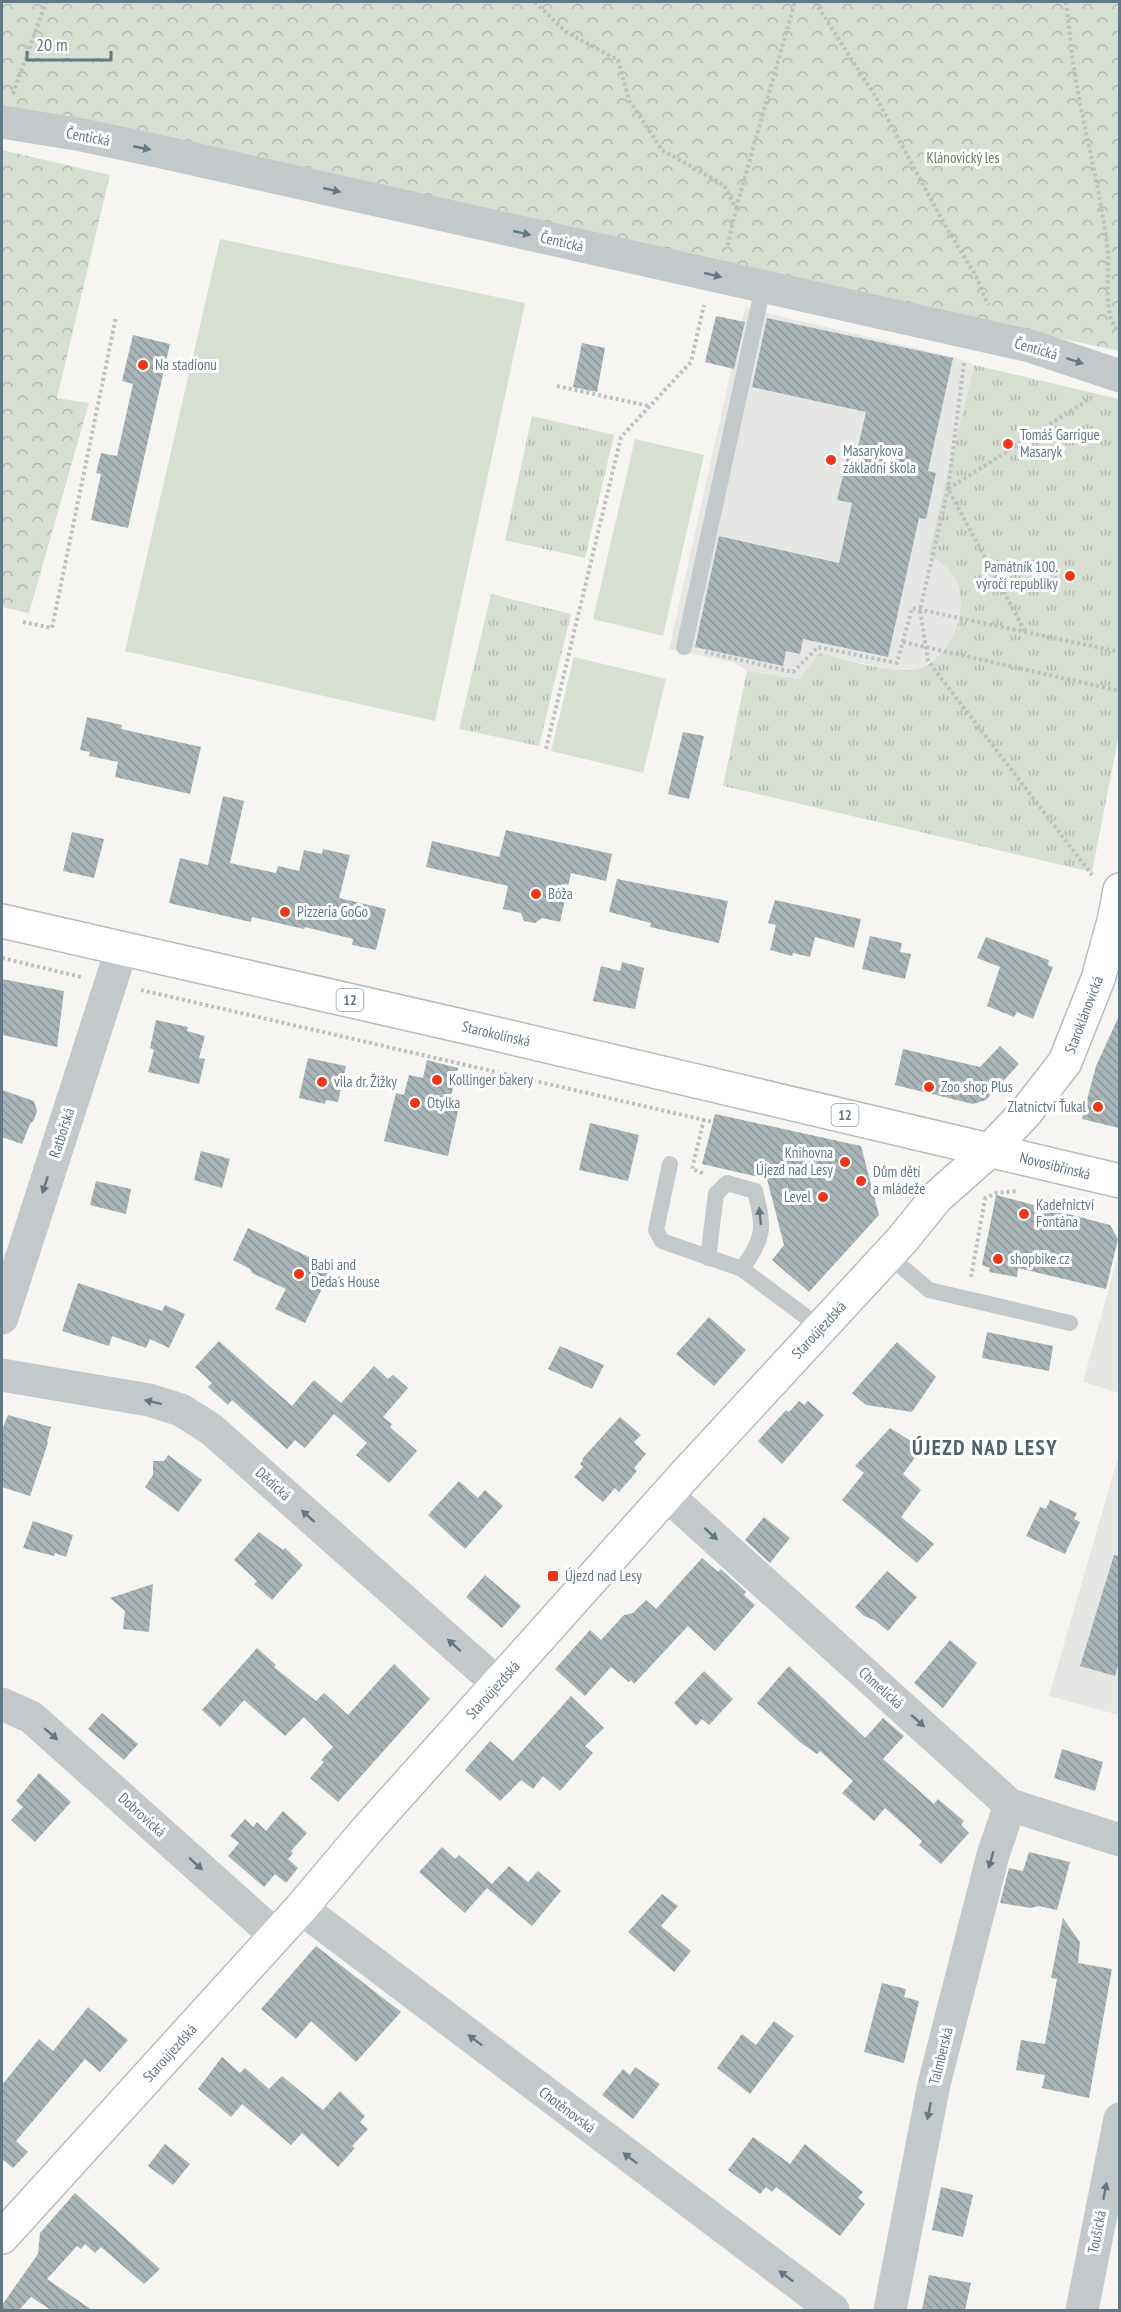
<svg xmlns="http://www.w3.org/2000/svg" width="1121" height="2312" viewBox="0 0 1121 2312" font-family="'PT Sans Narrow',sans-serif">
	<style>
		.built { fill: #e6e7e5 }
		.grass { fill: url(#grass-tufts) }
		.forest { fill: url(#forest-crowns) }
		.pitch { fill: #d7ded2 }
		.building { fill: url(#building-back-hatch) }
		.lines { fill: none; stroke-linecap: round; stroke-linejoin: round }
		.secondary-casing { stroke: #b7bdc1; stroke-width: 36 }
		.primary-casing { stroke: #b6bbbe; stroke-width: 36 }
		.path { stroke: #bec1c3; stroke-width: 4; stroke-dasharray: 3 3; stroke-linecap: butt }
		.lane { stroke: #c3c8ca; stroke-width: 16 }
		.street { stroke: #c3c8ca; stroke-width: 33 }
		.secondary { stroke: #fff; stroke-width: 33 }
		.primary { stroke: #fff; stroke-width: 33 }
		.oneway { fill: #627985 }
		.poi-dot { fill: #ef3619; stroke: #fff; stroke-width: 2 }
		.labels { text-anchor: middle; stroke-width: 6; stroke-linejoin: round; paint-order: stroke }
		.shield { fill: #fff; stroke: #91a1aa; stroke-width: 1.5 }
		.shield-label { font-size: 14px; font-weight: bold; fill: #627985 }
		.street-label { font-size: 15px; fill: #627985; stroke: #fff }
		.park-label { font-size: 15px; fill: #697c62; stroke: #fff }
		.poi-label { font-size: 15px; fill: #627985; stroke: #fff; text-anchor: start }
		.district-label { font-size: 21px; font-weight: bold; letter-spacing: 1.5px; fill: #516169; stroke: #fff }
	</style>
	<defs>
		<pattern id="grass-tufts" width="24" height="20" patternUnits="userSpaceOnUse" patternTransform="scale(1.5)"><rect width="24" height="20" fill="#d7ded2"/><path d="M3 7l-1-3M5 7V3M7 7l1-3M15 17l-1-3M17 17v-4M19 17l1-3" fill="none" stroke="#b2b9b0"/></pattern>
		<pattern id="forest-crowns" width="20" height="18" patternUnits="userSpaceOnUse" patternTransform="scale(1.5)"><rect width="20" height="18" fill="#d7ded2"/><path d="M2 6a3 3 0 1 1 6 0M12 15a3 3 0 1 1 6 0" fill="none" stroke="#b2b9b0"/></pattern>
		<pattern id="building-back-hatch" width="6" height="6" patternUnits="userSpaceOnUse" patternTransform="scale(1.5)"><rect width="6" height="6" fill="#a9b4b7"/><path d="M-1 5l2 2M0 0l6 6M5-1l2 2" fill="none" stroke="#8d979a"/></pattern>
	</defs>
	<rect width="100%" height="100%" fill="#f6f5f2"/>
	<g class="built">
		<polygon points="745,308 958,358 974,365 928,555 942,562 953,575 961,594 962,615 953,638 938,656 920,668 899,671 819,654 799,679 747,671 735,663 669,649"/>
		<polygon points="1119,1251 1120,1393 1119,1393 1083,1382"/>
		<polygon points="1119,1454 1119,1715 1049,1696"/>
	</g>
	<g class="grass">
		<path d="M974,365L1119,399V734L1092,872L723,786L747,671L799,679L819,653C844,659 897,676 920,668C929,665 939,656 945,648C969,616 968,573 928,555Z"/>
		<polygon points="532,416 614,435 585,558 505,540"/>
		<polygon points="491,594 571,614 539,746 459,729"/>
	</g>
	<g class="forest">
		<polygon points="2,2 1119,2 1119,351 2,109"/>
		<polygon points="2,150 110,175 57,398 89,403 29,613 2,607"/>
	</g>
	<g class="pitch">
		<polygon points="220,239 525,303 435,721 125,651"/>
		<polygon points="635,439 704,455 663,636 593,619"/>
		<polygon points="574,657 666,679 643,773 551,751"/>
	</g>
	<g class="building">
		<polygon points="716,316 745,322 734,369 705,362"/>
		<polygon points="767,318 953,358 928,471 936,473 926,519 919,518 888,657 803,639 800,654 786,651 783,666 695,647 719,536 839,563 852,503 837,500 848,454 856,455 866,412 752,387"/>
		<polygon points="133,335 170,344 128,528 91,520 101,474 96,473 101,453 117,456 133,384 122,381"/>
		<polygon points="582,343 605,348 597,392 573,387"/>
		<polygon points="87,717 122,725 121,729 201,747 190,794 115,777 118,762 89,756 90,752 80,750"/>
		<polygon points="683,732 704,736 689,799 668,794"/>
		<polygon points="223,796 244,801 230,863 276,873 278,866 299,871 304,850 322,854 323,849 350,855 339,898 386,909 376,950 352,945 353,939 305,927 304,929 252,917 251,922 169,903 180,858 208,865"/>
		<polygon points="506,830 612,854 606,881 571,873 560,922 542,918 535,923 524,921 521,913 503,909 508,886 426,867 432,841 499,857"/>
		<polygon points="72,832 104,839 94,878 63,871"/>
		<polygon points="617,879 728,901 719,943 650,927 651,923 609,912"/>
		<polygon points="775,900 861,919 854,948 815,937 810,957 793,953 792,956 770,950 776,925 768,923"/>
		<polygon points="870,936 902,943 900,952 911,954 905,979 862,969"/>
		<polygon points="986,937 1049,960 1048,965 1053,967 1033,1019 1017,1012 1014,1017 987,1006 1000,967 977,958"/>
		<polygon points="622,962 644,968 635,1009 593,1001 601,966 620,971"/>
		<polygon points="2,979 64,991 57,1047 2,1035"/>
		<polygon points="1119,1016 1119,1128 1082,1119 1096,1066"/>
		<polygon points="156,1020 188,1027 187,1031 205,1036 199,1058 205,1059 199,1084 148,1072 154,1050 150,1048"/>
		<polygon points="1000,1046 1019,1064 986,1100 973,1104 895,1085 903,1049 980,1067"/>
		<polygon points="308,1058 346,1066 338,1102 326,1100 325,1104 299,1098"/>
		<polygon points="427,1060 458,1068 448,1108 458,1111 448,1156 384,1141 396,1093 404,1095 409,1075 423,1078"/>
		<polygon points="2,1090 34,1101 37,1111 34,1120 30,1124 22,1144 2,1137"/>
		<polygon points="715,1114 861,1146 879,1215 809,1292 772,1260 784,1245 767,1179 702,1164"/>
		<polygon points="590,1123 639,1135 628,1181 579,1170"/>
		<polygon points="201,1151 230,1159 222,1188 194,1180"/>
		<polygon points="96,1181 131,1189 126,1214 90,1205"/>
		<polygon points="996,1195 1110,1225 1118,1239 1106,1289 1018,1268 1017,1277 989,1272 990,1268 982,1265"/>
		<polygon points="248,1228 332,1268 305,1323 275,1309 286,1289 252,1273 250,1269 233,1260"/>
		<polygon points="78,1283 162,1311 165,1305 185,1314 169,1348 150,1339 146,1348 112,1336 109,1346 62,1331"/>
		<polygon points="709,1317 746,1350 714,1386 676,1354"/>
		<polygon points="987,1332 1053,1346 1049,1371 982,1358"/>
		<polygon points="219,1341 292,1406 314,1380 341,1403 374,1366 388,1379 393,1375 408,1388 383,1417 392,1424 390,1427 417,1451 389,1483 356,1455 367,1443 334,1414 305,1448 295,1440 287,1449 232,1400 228,1405 208,1387 212,1383 195,1367"/>
		<polygon points="897,1342 936,1377 912,1412 866,1405 852,1393"/>
		<polygon points="560,1346 604,1365 592,1389 548,1369"/>
		<polygon points="799,1401 804,1405 808,1401 824,1415 782,1464 758,1441 786,1410 789,1412"/>
		<polygon points="8,1415 51,1427 47,1442 48,1443 30,1496 2,1487 2,1430"/>
		<polygon points="620,1417 641,1435 634,1442 646,1454 634,1468 637,1471 619,1492 615,1488 603,1502 574,1477 583,1467 580,1464 583,1460 582,1459"/>
		<polygon points="890,1428 922,1448 903,1474 921,1490 901,1517 934,1544 917,1563 842,1500 864,1473 855,1466"/>
		<polygon points="168,1455 202,1480 178,1512 145,1487 153,1475 153,1461 164,1461"/>
		<polygon points="459,1481 478,1498 485,1490 503,1506 465,1549 428,1515"/>
		<polygon points="1050,1500 1077,1513 1074,1519 1080,1522 1065,1554 1026,1536 1040,1507 1046,1509"/>
		<polygon points="764,1517 790,1538 770,1563 745,1540"/>
		<polygon points="33,1521 73,1535 66,1557 55,1553 54,1556 23,1548"/>
		<polygon points="259,1532 283,1550 285,1548 303,1565 272,1600 254,1584 257,1581 234,1560"/>
		<polygon points="1114,1555 1119,1556 1119,1662 1115,1676 1080,1666"/>
		<polygon points="702,1558 718,1572 721,1569 746,1592 744,1595 755,1605 715,1651 688,1626 634,1684 631,1680 629,1682 611,1667 585,1696 555,1669 590,1630 601,1640 624,1615 633,1613 646,1600 656,1609"/>
		<polygon points="887,1571 917,1597 888,1631 874,1620 864,1616 855,1607"/>
		<polygon points="485,1575 521,1606 502,1628 466,1597"/>
		<polygon points="153,1584 149,1632 123,1629 125,1611 110,1598"/>
		<polygon points="950,1640 977,1663 943,1708 914,1683"/>
		<polygon points="257,1648 276,1665 274,1667 316,1701 324,1693 348,1715 394,1664 430,1699 338,1802 310,1778 324,1762 321,1760 333,1747 304,1717 285,1736 244,1700 220,1727 202,1710"/>
		<polygon points="789,1666 865,1738 883,1718 904,1736 883,1759 934,1804 938,1799 964,1821 961,1825 969,1833 941,1864 919,1845 922,1841 885,1808 874,1821 842,1793 853,1781 820,1751 817,1754 801,1743 757,1703"/>
		<polygon points="704,1671 733,1699 709,1725 702,1719 696,1726 674,1703"/>
		<polygon points="571,1696 604,1728 585,1746 593,1753 560,1791 543,1776 533,1789 521,1780 500,1801 465,1770 490,1741 513,1761"/>
		<polygon points="102,1713 138,1744 124,1760 88,1729"/>
		<polygon points="1062,1749 1103,1762 1095,1791 1054,1778"/>
		<polygon points="39,1773 71,1802 35,1842 11,1820 23,1807 16,1801"/>
		<polygon points="283,1811 307,1833 291,1851 293,1853 288,1859 298,1868 286,1883 275,1874 264,1887 228,1856 239,1843 230,1836 245,1819 253,1827 257,1822 266,1831"/>
		<polygon points="442,1847 455,1859 459,1855 492,1884 488,1888 509,1866 528,1882 538,1871 561,1891 532,1926 487,1888 465,1913 419,1872"/>
		<polygon points="1029,1852 1070,1862 1057,1910 1039,1906 1031,1908 1000,1903 1009,1868 1023,1871"/>
		<polygon points="662,1894 678,1906 661,1926 691,1951 674,1972 628,1932"/>
		<polygon points="1063,1918 1080,1942 1078,1963 1112,1969 1089,2098 1042,2088 1045,2075 1016,2070 1021,2040 1045,2044 1057,1979 1051,1978"/>
		<polygon points="316,1946 401,2012 356,2062 311,2021 296,2039 261,2009"/>
		<polygon points="882,1983 906,1989 904,1997 919,2001 904,2063 864,2052"/>
		<polygon points="88,2007 128,2040 100,2072 85,2059 16,2141 28,2152 13,2168 2,2159 2,2085 39,2039 53,2051"/>
		<polygon points="774,2021 794,2036 750,2094 717,2068 742,2034 756,2045"/>
		<polygon points="222,2057 240,2073 245,2068 269,2089 282,2076 323,2110 340,2091 365,2116 360,2122 368,2129 352,2146 355,2148 338,2167 302,2133 291,2145 242,2104 231,2117 198,2089"/>
		<polygon points="635,2067 660,2084 633,2119 602,2095 623,2069 630,2075"/>
		<polygon points="753,2137 790,2164 805,2144 863,2192 858,2198 865,2204 840,2236 776,2187 772,2192 766,2187 760,2194 728,2170"/>
		<polygon points="165,2144 190,2164 173,2185 148,2166"/>
		<polygon points="941,2187 973,2195 963,2237 932,2230"/>
		<polygon points="75,2193 160,2269 144,2284 101,2247 95,2253 85,2244 81,2249 77,2246 47,2279 92,2310 51,2310 31,2297 19,2310 2,2310 2,2305 38,2254 40,2233"/>
		<polygon points="929,2275 971,2283 965,2310 922,2310"/>
	</g>
	<g class="lines">
		<defs>
			<polyline id="secondary" points="2,2237 301,1908 366,1831 683,1477 902,1240 936,1198 990,1150 1027,1111 1065,1062 1098,979 1114,921 1120,890"/>
			<polyline id="primary" points="2,921 488,1032 1120,1181"/>
		</defs>
		<use href="#secondary" class="secondary-casing"/>
		<use href="#primary" class="primary-casing"/>
		<g class="path">
			<polyline points="535,2 566,32 618,60 629,100 662,150 724,185 736,209 727,248"/>
			<polyline points="815,2 877,99 946,227 976,276 988,305"/>
			<path d="M1066,2C1070,32 1072,62 1078,92C1088,146 1102,199 1108,254C1110,277 1101,315 1120,333"/>
			<polyline points="13,94 46,2"/>
			<polyline points="736,208 795,2"/>
			<polyline points="964,363 948,489 920,610 928,661 1092,875"/>
			<polyline points="557,386 649,406"/>
			<polyline points="23,622 52,628 116,317"/>
			<polyline points="1025,631 948,489 1091,398"/>
			<polyline points="903,642 1120,691"/>
			<polyline points="705,652 793,672 818,647 897,663 912,608 1120,652"/>
			<polyline points="546,749 621,437 691,362 704,305"/>
			<polyline points="2,958 81,977"/>
			<polyline points="141,990 713,1122"/>
			<polyline points="704,1119 692,1169 705,1174"/>
			<polyline points="984,1199 996,1193 1017,1191"/>
			<polyline points="971,1277 985,1199"/>
		</g>
		<g class="lane">
			<polyline points="684,647 763,287"/>
			<polyline points="670,1164 656,1230 662,1241 742,1269 821,1328"/>
			<polyline points="888,1255 929,1290 1070,1323"/>
			<path d="M708,1258L716,1194L727,1183L755,1191C765,1230 764,1236 742,1269"/>
		</g>
		<g class="street">
			<polyline points="2,122 82,135 153,150 1030,346 1120,376"/>
			<polyline points="2,1318 122,948"/>
			<polyline points="2,1375 149,1400 181,1410 211,1429 498,1684"/>
			<polyline points="667,1495 1010,1805 1120,1840"/>
			<polyline points="2,1704 31,1717 276,1936"/>
			<polyline points="301,1908 833,2310"/>
			<polyline points="890,2310 934,2084 993,1855 1010,1805"/>
			<polyline points="1082,2310 1120,2119"/>
		</g>
		<use href="#secondary" class="secondary"/>
		<use href="#primary" class="primary"/>
	</g>
	<defs><path id="oneway-solid" d="M-6-.8H1V-3.2L6.5 0L1 3.2V.8H-6Z" transform="scale(1.5)"/></defs>
	<g class="oneway">
		<use href="#oneway-solid" transform="translate(142 148) rotate(11)"/>
		<use href="#oneway-solid" transform="translate(332 190) rotate(13)"/>
		<use href="#oneway-solid" transform="translate(522 233) rotate(13)"/>
		<use href="#oneway-solid" transform="translate(713 275) rotate(13)"/>
		<use href="#oneway-solid" transform="translate(1075 361) rotate(18)"/>
		<use href="#oneway-solid" transform="translate(45 1185) rotate(108)"/>
		<use href="#oneway-solid" transform="translate(760 1216) rotate(-96)"/>
		<use href="#oneway-solid" transform="translate(153 1402) rotate(-166)"/>
		<use href="#oneway-solid" transform="translate(308 1516) rotate(-138)"/>
		<use href="#oneway-solid" transform="translate(711 1534) rotate(42)"/>
		<use href="#oneway-solid" transform="translate(454 1645) rotate(-138)"/>
		<use href="#oneway-solid" transform="translate(918 1721) rotate(42)"/>
		<use href="#oneway-solid" transform="translate(51 1734) rotate(41)"/>
		<use href="#oneway-solid" transform="translate(991 1860) rotate(106)"/>
		<use href="#oneway-solid" transform="translate(196 1864) rotate(42)"/>
		<use href="#oneway-solid" transform="translate(475 2040) rotate(-143)"/>
		<use href="#oneway-solid" transform="translate(929 2111) rotate(101)"/>
		<use href="#oneway-solid" transform="translate(630 2158) rotate(-143)"/>
		<use href="#oneway-solid" transform="translate(1105 2191) rotate(-79)"/>
		<use href="#oneway-solid" transform="translate(786 2276) rotate(-143)"/>
	</g>
	<g class="poi-dot">
		<circle cx="143" cy="365" r="6"/>
		<circle cx="1008" cy="444" r="6"/>
		<circle cx="831" cy="460" r="6"/>
		<circle cx="1070" cy="576" r="6"/>
		<circle cx="536" cy="894" r="6"/>
		<circle cx="285" cy="912" r="6"/>
		<circle cx="437" cy="1080" r="6"/>
		<circle cx="322" cy="1082" r="6"/>
		<circle cx="929" cy="1087" r="6"/>
		<circle cx="415" cy="1103" r="6"/>
		<circle cx="1098" cy="1107" r="6"/>
		<circle cx="845" cy="1162" r="6"/>
		<circle cx="861" cy="1181" r="6"/>
		<circle cx="823" cy="1197" r="6"/>
		<circle cx="1024" cy="1214" r="6"/>
		<circle cx="998" cy="1259" r="6"/>
		<circle cx="299" cy="1274" r="6"/>
		<rect x="547" y="1570" width="12" height="12" rx="3"/>
	</g>
	<g class="labels">
		<g class="shield">
			<rect x="336.5" y="989" width="27" height="22" rx="4.5"/>
			<rect x="831.5" y="1104" width="27" height="22" rx="4.5"/>
		</g>
		<g class="shield-label">
			<text x="350" y="1005">12</text>
			<text x="845" y="1120">12</text>
		</g>
		<g class="street-label">
			<text transform="translate(88 137) rotate(11)" y="5">Čentická</text>
			<text transform="translate(562 242) rotate(13)" y="5">Čentická</text>
			<text transform="translate(1036 349) rotate(16)" y="5">Čentická</text>
			<text transform="translate(1084 1015) rotate(-69)" y="5">Staroklánovická</text>
			<text transform="translate(496 1034) rotate(13)" y="5">Starokolínská</text>
			<text transform="translate(62 1133) rotate(-72)" y="5">Ratbořská</text>
			<text transform="translate(1055 1166) rotate(14)" y="5">Novosibřinská</text>
			<text transform="translate(819 1330) rotate(-47)" y="5">Staroújezdská</text>
			<text transform="translate(273 1484) rotate(42)" y="5">Dědická</text>
			<text transform="translate(881 1688) rotate(42)" y="5">Chmelická</text>
			<text transform="translate(493 1690) rotate(-48)" y="5">Staroújezdská</text>
			<text transform="translate(142 1815) rotate(42)" y="5">Dobrovická</text>
			<text transform="translate(170 2053) rotate(-48)" y="5">Staroújezdská</text>
			<text transform="translate(941 2056) rotate(-76)" y="5">Talmberská</text>
			<text transform="translate(567 2110) rotate(37)" y="5">Chotěnovská</text>
			<text transform="translate(1097 2232) rotate(-79)" y="5">Toušická</text>
		</g>
		<g class="park-label">
			<text x="963" y="163">Klánovický les</text>
		</g>
		<g class="poi-label">
			<text x="155" y="370">Na stadionu</text>
			<text x="1020" y="440">Tomáš Garrigue<tspan x="1020" dy="17">Masaryk</tspan></text>
			<text x="843" y="456">Masarykova<tspan x="843" dy="17">základní škola</tspan></text>
			<text x="1058" y="572" text-anchor="end">Památník 100.<tspan x="1058" dy="17">výročí republiky</tspan></text>
			<text x="548" y="899">Bóža</text>
			<text x="297" y="917">Pizzeria GoGo</text>
			<text x="449" y="1085">Kollinger bakery</text>
			<text x="334" y="1087">vila dr. Žižky</text>
			<text x="941" y="1092">Zoo shop Plus</text>
			<text x="427" y="1108">Otylka</text>
			<text x="1086" y="1112" text-anchor="end">Zlatnictví Ťukal</text>
			<text x="833" y="1158" text-anchor="end">Knihovna<tspan x="833" dy="17">Újezd nad Lesy</tspan></text>
			<text x="873" y="1177">Dům dětí<tspan x="873" dy="17">a mládeže</tspan></text>
			<text x="811" y="1202" text-anchor="end">Level</text>
			<text x="1036" y="1210">Kadeřnictví<tspan x="1036" dy="17">Fontána</tspan></text>
			<text x="1010" y="1264">shopbike.cz</text>
			<text x="311" y="1270">Babi and<tspan x="311" dy="17">Deda's House</tspan></text>
			<text x="565" y="1581">Újezd nad Lesy</text>
		</g>
		<g class="district-label">
			<text x="985" y="1455">ÚJEZD NAD LESY</text>
		</g>
	</g>
	<rect width="1121" height="2312" fill="none" stroke="#627985" stroke-width="6"/>
	<path d="M27 51v9h84v-9" fill="none" stroke="#627985" stroke-width="3"/>
	<text x="36" y="51" font-size="18" fill="#627985" stroke="#ffffff" stroke-width="4.5" paint-order="stroke">20 m</text>
</svg>
